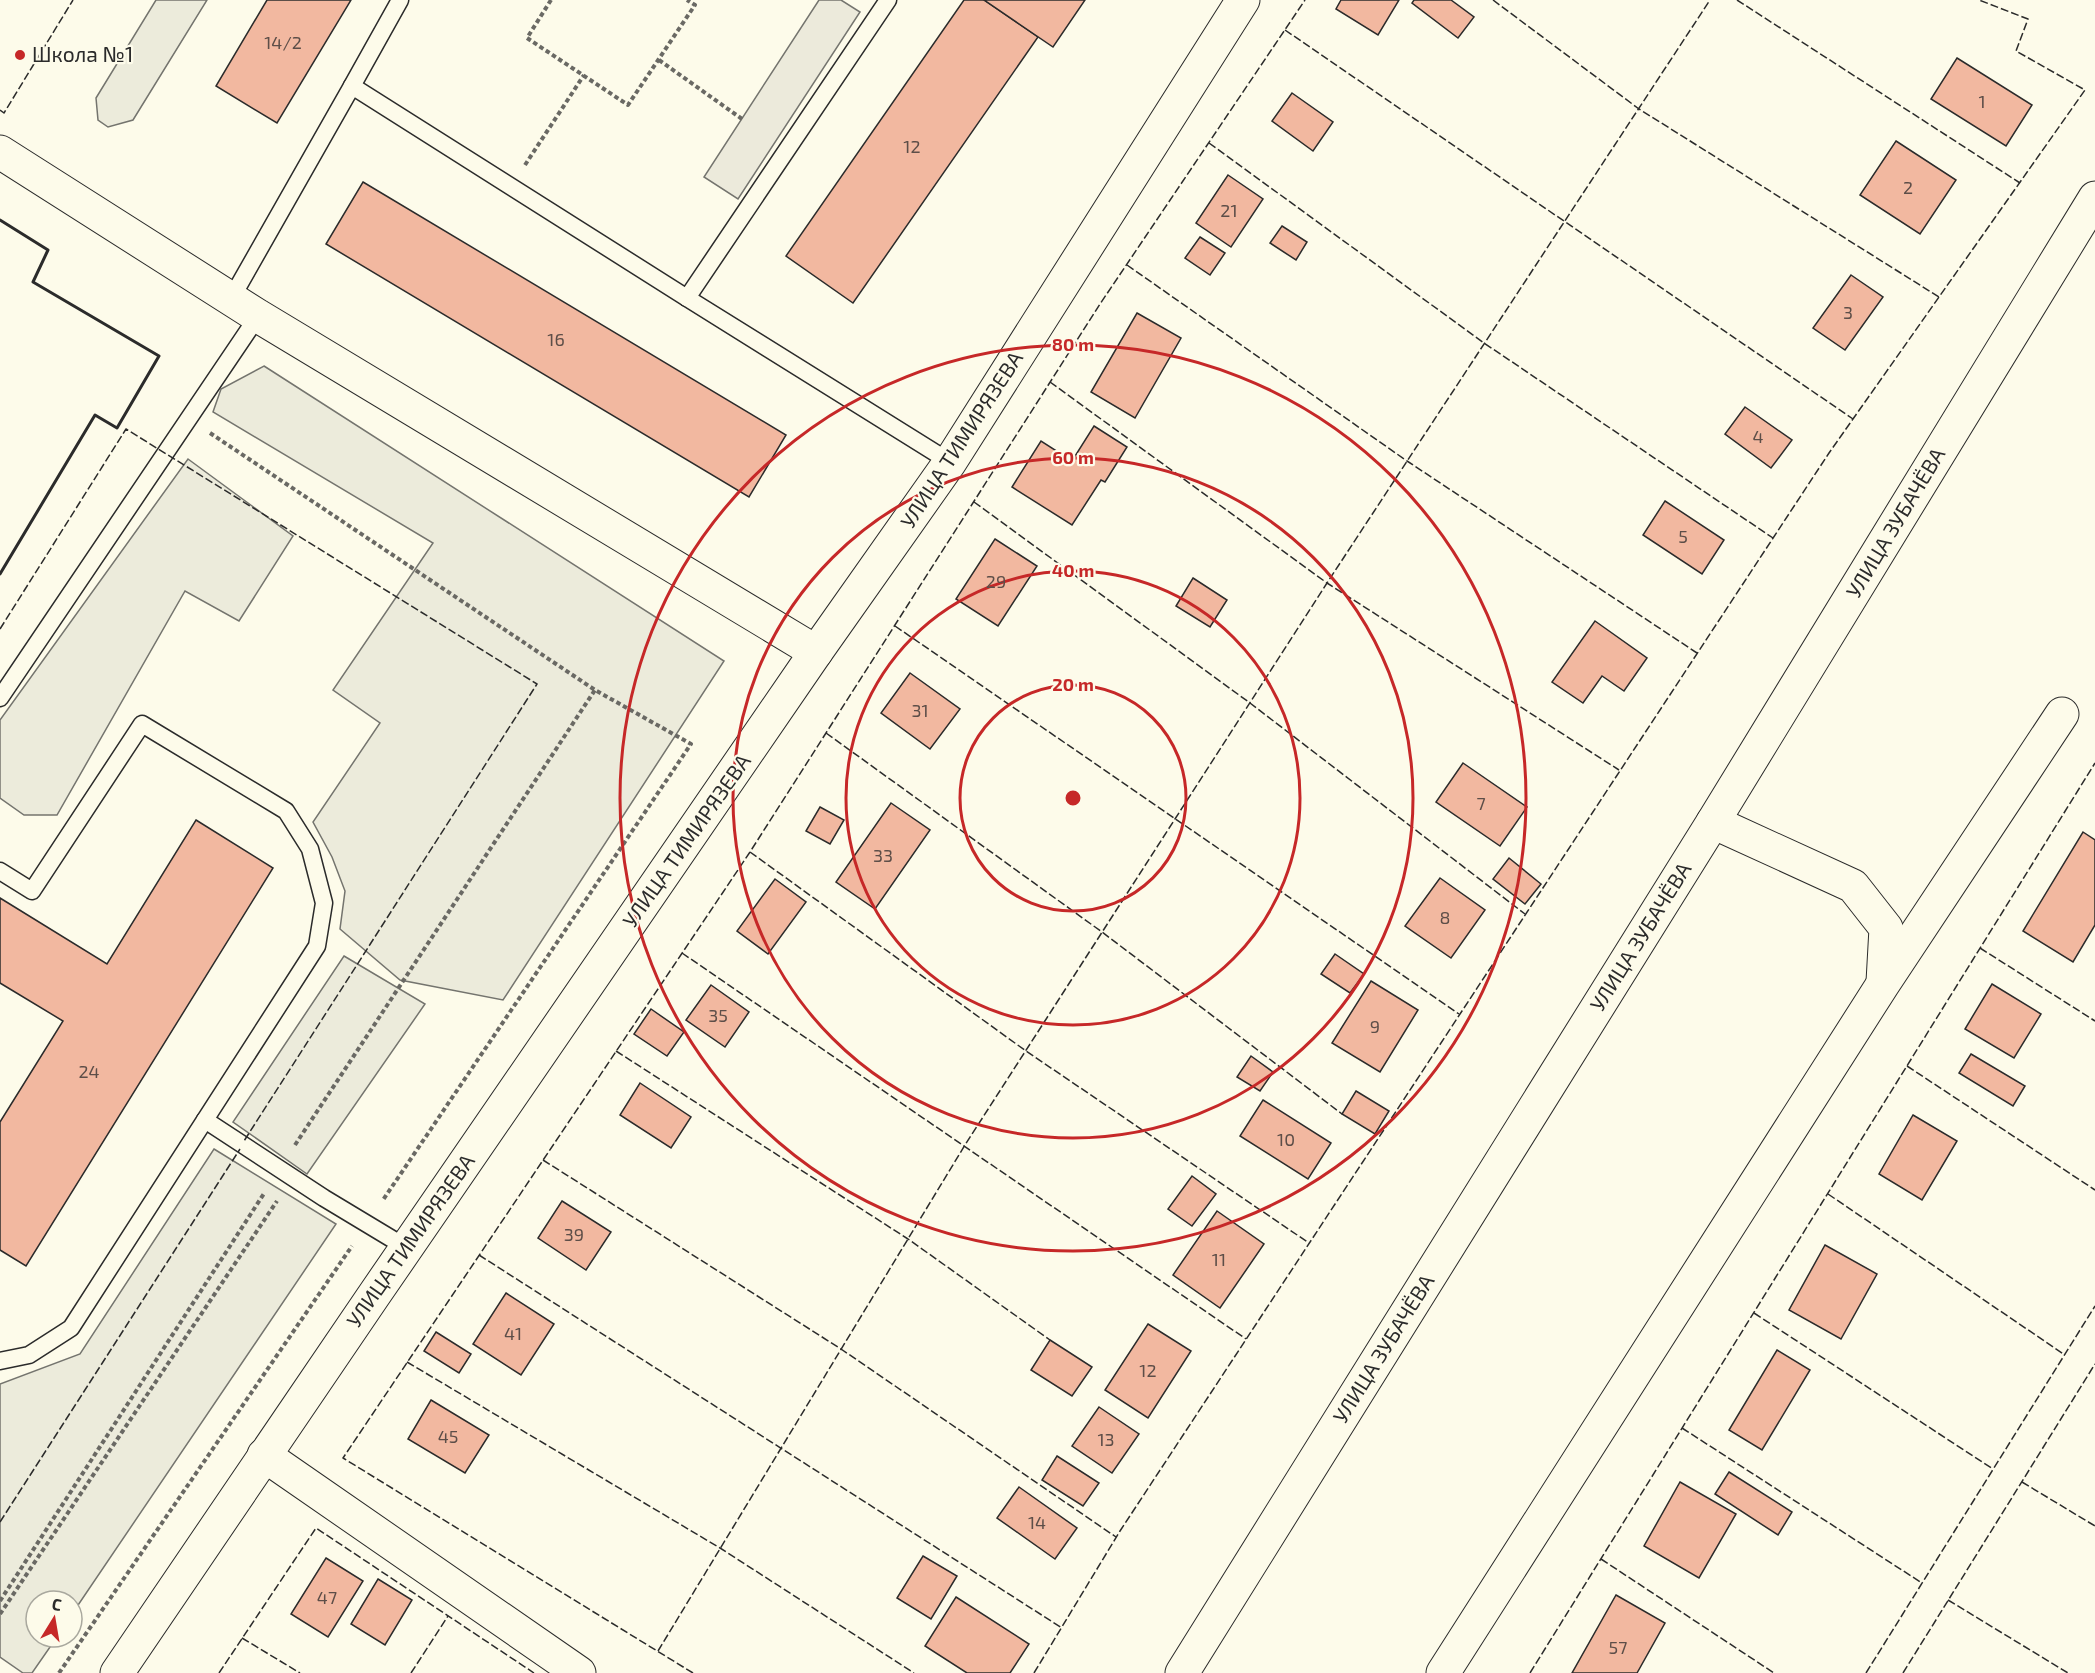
<svg xmlns="http://www.w3.org/2000/svg" width="2095" height="1673" viewBox="0 0 2095 1673" font-family="'Exo 2',sans-serif">
	<style>
		.green { fill: #ecebdb; stroke: #74746e; stroke-width: 1.5 }
		.parking { fill: #eceadb; stroke: #74746e; stroke-width: 1.5 }
		.building { fill: #f2b8a0; stroke: #2b2b2b; stroke-width: 1.5 }
		.lines { fill: none; stroke-linecap: round; stroke-linejoin: round }
		.lane-casing { stroke: #2b2b2b; stroke-width: 19 }
		.street-casing { stroke: #2b2b2b; stroke-width: 35 }
		.path { stroke: #6a6964; stroke-width: 4; stroke-dasharray: 4.5 3; stroke-linecap: butt }
		.lane { stroke: #fdfbea; stroke-width: 16 }
		.street { stroke: #fdfbea; stroke-width: 33 }
		.fence { stroke: #2b2b2b; stroke-width: 1.5; stroke-dasharray: 8 3; stroke-linecap: butt }
		.wall { stroke: #2b2b2b; stroke-width: 3 }
		.ring { fill: none; stroke: #c62828; stroke-width: 3 }
		.poi-dot { fill: #c62828; stroke: #fdfbea; stroke-width: 2 }
		.labels { text-anchor: middle; stroke-width: 4.5; stroke-linejoin: round; paint-order: stroke }
		.number-label { font-size: 18px; fill: #5d4e48 }
		.poi-label { font-size: 21px; fill: #2b2b2b; stroke: #fdfbea; text-anchor: start }
		.street-label { font-size: 21px; fill: #2b2b2b; stroke: #fdfbea }
		.centre { fill: #c62828; stroke: #fdfbea; stroke-width: 3 }
		.ring-label { font-size: 18px; text-anchor: middle; font-weight: bold; fill: #c62828; stroke: #fdfbea; stroke-width: 4.5; stroke-linejoin: round; paint-order: stroke }
	</style>
	<rect width="100%" height="100%" fill="#fdfbea"/>
	<g class="green">
		<polygon points="156,0 207,0 133,120 108,127 98,120 96,98"/>
		<polygon points="264,366 724,661 503,1000 400,980 340,929 345,891 332,857 313,822 380,723 333,690 433,543 213,412 221,389"/>
		<polygon points="188,459 293,536 239,621 185,591 57,815 24,815 0,798 0,720"/>
		<polygon points="344,956 425,1004 307,1174 233,1122"/>
		<polygon points="214,1149 336,1224 72,1614 72,1601 36,1601 36,1637 57,1637 32,1673 23,1673 0,1657 0,1384 80,1354"/>
	</g>
	<polygon class="parking" points="819,0 841,0 860,12 738,199 704,177"/>
	<g class="building">
		<polygon points="267,0 351,0 277,123 216,86"/>
		<polygon points="964,0 984,0 1038,37 853,303 786,256"/>
		<polygon points="984,0 1085,0 1053,47"/>
		<polygon points="1341,0 1399,0 1378,35 1336,9"/>
		<polygon points="1414,0 1451,0 1474,17 1458,38 1412,3"/>
		<polygon points="1957,58 2032,105 2006,146 1931,99"/>
		<polygon points="1292,93 1333,122 1313,151 1272,121"/>
		<polygon points="1896,141 1956,180 1920,234 1860,195"/>
		<polygon points="1228,175 1263,199 1231,247 1196,223"/>
		<polygon points="363,182 786,435 749,497 326,244"/>
		<polygon points="1282,226 1307,242 1296,260 1270,243"/>
		<polygon points="1200,237 1225,253 1210,275 1185,258"/>
		<polygon points="1851,275 1883,297 1845,350 1813,328"/>
		<polygon points="1137,313 1181,338 1135,418 1091,392"/>
		<polygon points="1745,407 1792,440 1771,468 1725,434"/>
		<polygon points="1094,426 1127,447 1105,482 1101,480 1072,525 1012,487 1041,441 1072,461"/>
		<polygon points="1665,501 1724,540 1702,574 1643,535"/>
		<polygon points="995,539 1037,566 998,626 956,599"/>
		<polygon points="1193,578 1227,600 1210,627 1176,606"/>
		<polygon points="1595,621 1647,658 1624,691 1602,676 1583,703 1552,682"/>
		<polygon points="910,673 960,709 930,749 881,713"/>
		<polygon points="1463,763 1527,807 1500,846 1436,802"/>
		<polygon points="891,803 930,830 875,909 836,882"/>
		<polygon points="820,807 844,820 830,844 806,831"/>
		<polygon points="196,820 273,868 26,1266 0,1250 0,1122 63,1021 0,983 0,898 107,964"/>
		<polygon points="2083,832 2095,840 2095,925 2073,962 2023,931"/>
		<polygon points="1509,858 1541,884 1525,904 1493,879"/>
		<polygon points="1440,878 1485,910 1451,958 1405,926"/>
		<polygon points="775,879 806,902 768,954 737,931"/>
		<polygon points="1335,954 1364,974 1350,993 1321,974"/>
		<polygon points="1371,981 1418,1010 1380,1072 1332,1043"/>
		<polygon points="1992,984 2041,1014 2014,1058 1965,1029"/>
		<polygon points="711,985 749,1012 725,1047 686,1020"/>
		<polygon points="651,1009 684,1032 667,1056 634,1034"/>
		<polygon points="1971,1054 2025,1086 2013,1106 1959,1073"/>
		<polygon points="1251,1056 1273,1072 1260,1091 1237,1077"/>
		<polygon points="640,1083 691,1117 671,1148 620,1115"/>
		<polygon points="1356,1091 1389,1111 1375,1134 1342,1114"/>
		<polygon points="1263,1100 1331,1143 1308,1179 1240,1136"/>
		<polygon points="1913,1115 1957,1141 1922,1200 1879,1174"/>
		<polygon points="1192,1176 1216,1194 1192,1226 1168,1209"/>
		<polygon points="562,1201 611,1232 586,1270 538,1238"/>
		<polygon points="1217,1211 1264,1244 1220,1308 1173,1275"/>
		<polygon points="1825,1245 1877,1274 1841,1339 1789,1310"/>
		<polygon points="506,1293 554,1324 521,1375 473,1344"/>
		<polygon points="1148,1324 1191,1351 1148,1418 1105,1390"/>
		<polygon points="436,1332 471,1354 459,1373 424,1351"/>
		<polygon points="1050,1340 1092,1367 1072,1396 1031,1370"/>
		<polygon points="1777,1350 1810,1370 1762,1450 1729,1430"/>
		<polygon points="431,1400 489,1435 465,1473 408,1439"/>
		<polygon points="1099,1407 1139,1434 1112,1473 1072,1446"/>
		<polygon points="1057,1456 1099,1483 1083,1506 1042,1480"/>
		<polygon points="1729,1472 1792,1512 1778,1535 1715,1494"/>
		<polygon points="1680,1482 1736,1514 1699,1578 1644,1546"/>
		<polygon points="1019,1487 1077,1528 1055,1559 997,1518"/>
		<polygon points="923,1556 957,1576 931,1619 897,1598"/>
		<polygon points="326,1558 363,1581 328,1637 291,1614"/>
		<polygon points="378,1579 412,1600 385,1645 351,1624"/>
		<polygon points="1616,1595 1665,1623 1637,1673 1572,1673"/>
		<polygon points="956,1597 1029,1644 1010,1673 967,1673 925,1646"/>
	</g>
	<g class="lines">
		<defs>
			<g id="lane">
				<polyline points="888,0 687,298 950,462"/>
				<polyline points="352,86 400,0"/>
				<polyline points="231,299 352,86 687,298"/>
				<polyline points="0,698 258,316"/>
				<polyline points="0,871 32,891 142,724 286,811 310,849 324,903 317,946 71,1328 29,1355 0,1361"/>
				<polyline points="205,1120 324,1198 407,1248"/>
			</g>
			<g id="street">
				<polyline points="0,152 258,316 816,652"/>
				<polyline points="1713,822 1853,886 1886,928 1883,982"/>
				<polyline points="264,1455 579,1673"/>
				<polyline points="117,1673 374,1295 816,652 950,462 1243,0"/>
				<polyline points="1182,1673 1713,822 2095,198"/>
				<polyline points="1443,1673 1883,984 2062,714"/>
			</g>
		</defs>
		<use href="#lane" class="lane-casing"/>
		<use href="#street" class="street-casing"/>
		<g class="path">
			<polyline points="551,0 527,38 628,105 695,5 687,0"/>
			<polyline points="659,60 742,119"/>
			<polyline points="525,165 584,75"/>
			<polyline points="210,433 595,690 691,744 383,1200"/>
			<polyline points="295,1145 595,690"/>
			<polyline points="0,1601 265,1192"/>
			<polyline points="0,1614 277,1201"/>
			<polyline points="59,1673 352,1246"/>
		</g>
		<use href="#lane" class="lane"/>
		<use href="#street" class="street"/>
		<g class="fence">
			<polyline points="1493,0 1639,109 1939,297"/>
			<polyline points="1737,0 2020,183"/>
			<polyline points="1285,30 1853,419"/>
			<polyline points="0,110 4,113 73,0"/>
			<polyline points="1209,143 1484,343 1773,538"/>
			<polyline points="1127,265 1407,461 1697,653"/>
			<polyline points="1050,382 1327,583 1619,770"/>
			<polyline points="974,502 1250,703 1525,914"/>
			<polyline points="895,626 1459,1014"/>
			<polyline points="0,629 126,429 537,684 244,1141"/>
			<polyline points="826,733 1102,932 1342,1114"/>
			<polyline points="750,852 1026,1051 1309,1243"/>
			<polyline points="1980,948 2095,1021"/>
			<polyline points="682,953 1246,1339"/>
			<polyline points="616,1051 908,1239 1050,1340"/>
			<polyline points="1907,1066 2095,1190"/>
			<polyline points="543,1160 841,1349 1116,1537"/>
			<polyline points="1828,1194 2065,1355"/>
			<polyline points="479,1255 1062,1628"/>
			<polyline points="1754,1313 1993,1469"/>
			<polyline points="407,1362 720,1548 914,1673"/>
			<polyline points="1682,1428 1922,1583"/>
			<polyline points="2022,1482 2095,1526"/>
			<polyline points="0,1522 240,1149"/>
			<polyline points="1601,1559 1774,1673"/>
			<polyline points="1948,1600 2068,1673"/>
			<polyline points="242,1638 300,1673"/>
			<polyline points="658,1651 965,1145 1327,583 1710,0"/>
			<polyline points="219,1673 316,1528 534,1673"/>
			<polyline points="411,1673 448,1616"/>
			<polyline points="693,1673 343,1458 750,852 1100,304 1305,0"/>
			<polyline points="1034,1673 1120,1531 1829,453 2085,90 2016,51 2028,19 1979,0"/>
			<polyline points="1530,1673 2095,763"/>
			<polyline points="1866,1673 2095,1306"/>
			<polyline points="1903,1673 2095,1364"/>
		</g>
		<polyline class="wall" points="0,220 48,250 33,282 159,356 117,428 95,415 0,574"/>
	</g>
	<g class="ring">
		<circle cx="1073" cy="798" r="113"/>
		<circle cx="1073" cy="798" r="227"/>
		<circle cx="1073" cy="798" r="340"/>
		<circle cx="1073" cy="798" r="453"/>
	</g>
	<circle class="poi-dot" cx="20" cy="55" r="6"/>
	<g class="labels">
		<g class="number-label">
			<text x="283" y="49">14/2</text>
			<text x="1982" y="108">1</text>
			<text x="912" y="153">12</text>
			<text x="1908" y="194">2</text>
			<text x="1229" y="217">21</text>
			<text x="1848" y="319">3</text>
			<text x="556" y="346">16</text>
			<text x="1758" y="443">4</text>
			<text x="1683" y="543">5</text>
			<text x="996" y="588">29</text>
			<text x="920" y="717">31</text>
			<text x="1481" y="810">7</text>
			<text x="883" y="862">33</text>
			<text x="1445" y="924">8</text>
			<text x="718" y="1022">35</text>
			<text x="1375" y="1033">9</text>
			<text x="89" y="1078">24</text>
			<text x="1286" y="1146">10</text>
			<text x="574" y="1241">39</text>
			<text x="1219" y="1266">11</text>
			<text x="513" y="1340">41</text>
			<text x="1148" y="1377">12</text>
			<text x="448" y="1443">45</text>
			<text x="1106" y="1446">13</text>
			<text x="1037" y="1529">14</text>
			<text x="327" y="1604">47</text>
			<text x="1618" y="1654">57</text>
		</g>
		<g class="poi-label">
			<text x="32" y="62">Школа №1</text>
		</g>
		<g class="street-label">
			<text transform="translate(962 440) rotate(-57)" y="7">УЛИЦА ТИМИРЯЗЕВА</text>
			<text transform="translate(1896 523) rotate(-59)" y="7">УЛИЦА ЗУБАЧЁВА</text>
			<text transform="translate(687 841) rotate(-55)" y="7">УЛИЦА ТИМИРЯЗЕВА</text>
			<text transform="translate(1641 937) rotate(-58)" y="7">УЛИЦА ЗУБАЧЁВА</text>
			<text transform="translate(411 1241) rotate(-55)" y="7">УЛИЦА ТИМИРЯЗЕВА</text>
			<text transform="translate(1384 1349) rotate(-58)" y="7">УЛИЦА ЗУБАЧЁВА</text>
		</g>
	</g>
	<circle cx="1073" cy="798" r="9" class="centre"/>
	<g class="ring-label">
		<text x="1073" y="351">80 m</text>
		<text x="1073" y="464">60 m</text>
		<text x="1073" y="577">40 m</text>
		<text x="1073" y="691">20 m</text>
	</g>
	<g transform="translate(54 1619) rotate(11)"><circle r="28" fill="#fdfbea" stroke="#a9a89e" stroke-width="1.5"/>
	<path d="M0-4.5L10 22L0 15L-10 22Z" fill="#c62828"/>
	<text y="-9" font-size="16" font-weight="bold" text-anchor="middle" fill="#2b2b2b">С</text>
	</g>
</svg>
